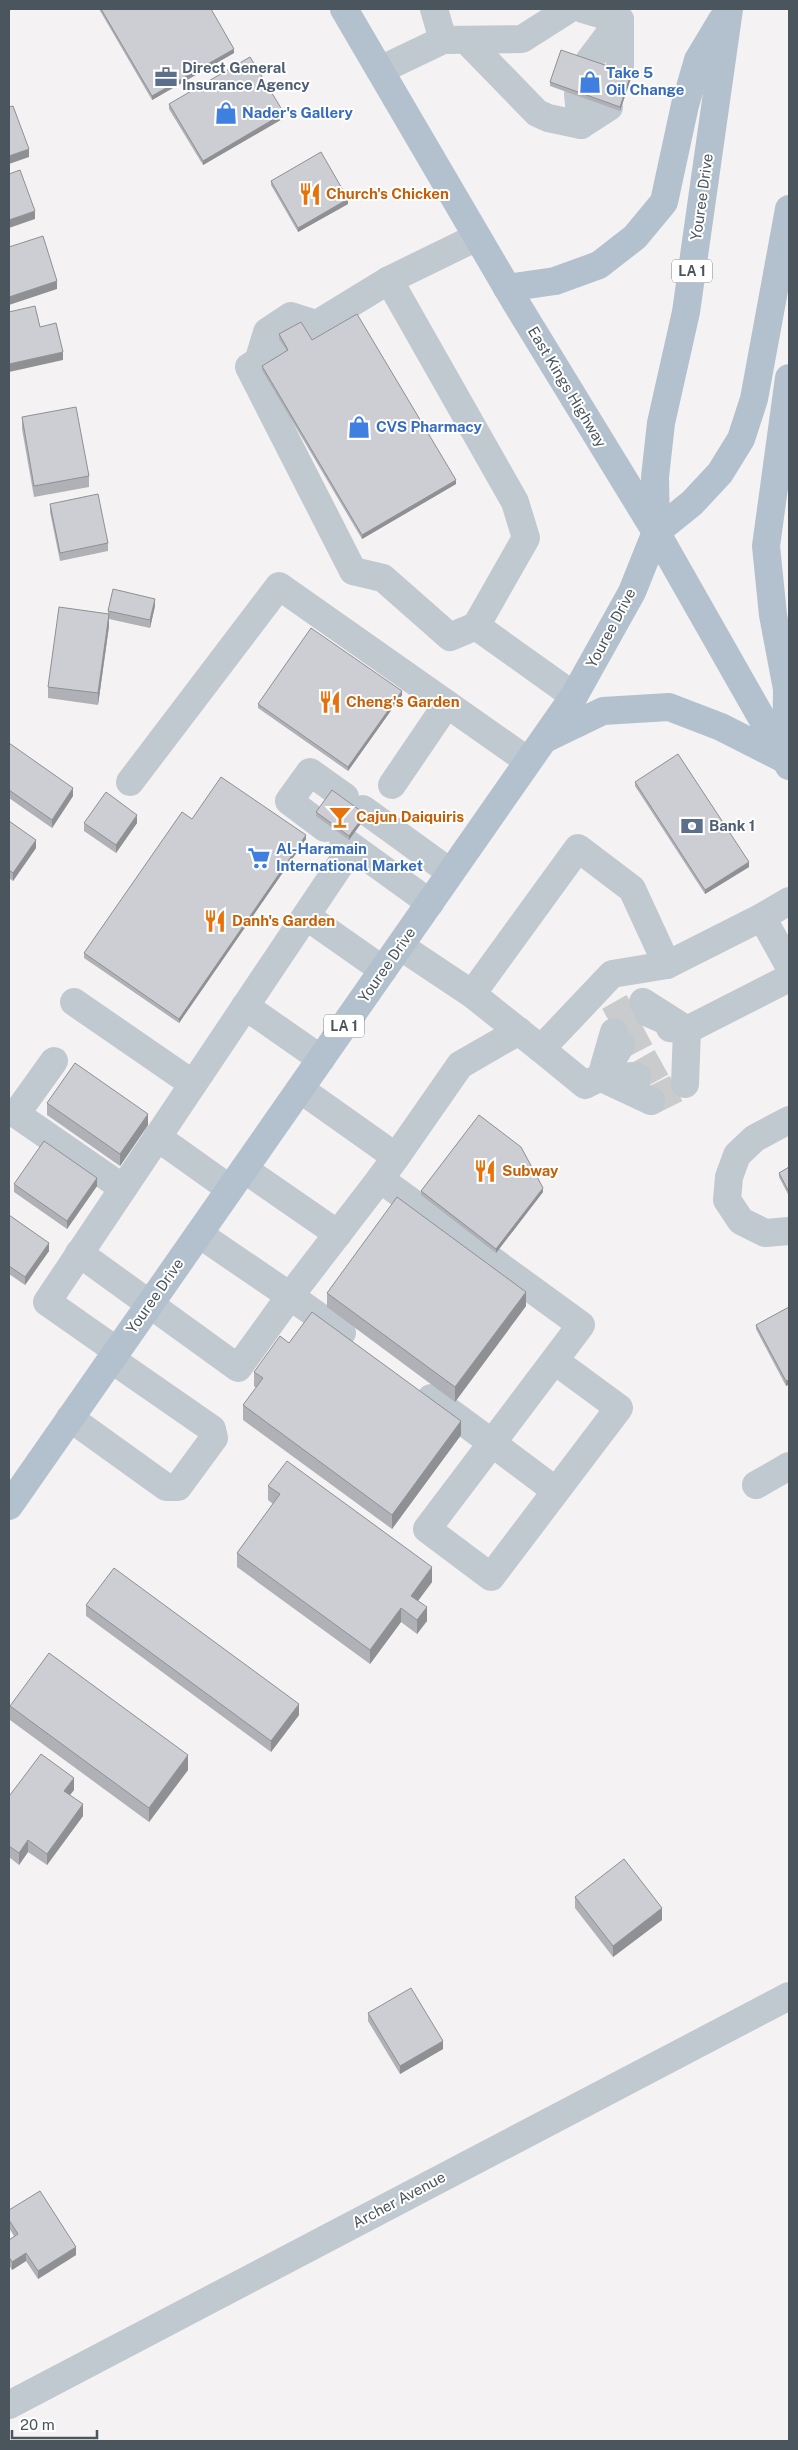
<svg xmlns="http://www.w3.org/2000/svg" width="798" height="2450" viewBox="0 0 798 2450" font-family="'Public Sans',sans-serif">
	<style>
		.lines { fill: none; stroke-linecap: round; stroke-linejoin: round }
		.minor-tunnel { stroke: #cacbcd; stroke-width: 28; stroke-dasharray: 28 14; stroke-linecap: butt }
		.minor { stroke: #c0c9cf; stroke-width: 28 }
		.major { stroke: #b3c1ce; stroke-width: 28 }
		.wall { fill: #afb1b6 }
		.shaded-wall { fill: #8f9094 }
		.building { fill: #ccced4; stroke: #8f9094 }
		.labels { text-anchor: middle; stroke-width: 4; stroke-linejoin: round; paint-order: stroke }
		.shield { fill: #fff; stroke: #80888e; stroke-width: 1 }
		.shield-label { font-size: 14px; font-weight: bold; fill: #4a555e }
		.service-label { font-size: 15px; font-weight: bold; fill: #4e5e75; stroke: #fff; text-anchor: start }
		.shop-label { font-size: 15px; font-weight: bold; fill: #366cbe; stroke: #fff; text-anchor: start }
		.food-label { font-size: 15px; font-weight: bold; fill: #c56008; stroke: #fff; text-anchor: start }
		.street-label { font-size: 15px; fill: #4a555e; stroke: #fff }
	</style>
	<rect width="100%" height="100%" fill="#f4f2f2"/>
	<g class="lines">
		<g class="minor-tunnel">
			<polyline points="609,1021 643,1002"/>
			<polyline points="621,1045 655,1027"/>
			<polyline points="637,1076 671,1057"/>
			<polyline points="651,1101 685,1084"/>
		</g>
		<g class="minor">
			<polyline points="434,9 443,40"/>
			<polyline points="583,9 620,20"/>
			<polyline points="620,20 620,71"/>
			<polyline points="466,40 537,113 548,118 581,125 609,107"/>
			<polyline points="589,61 620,20"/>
			<polyline points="380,70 443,40 522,39 569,9"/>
			<polyline points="578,94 581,125"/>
			<polyline points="389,280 515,502 526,538 476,626"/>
			<polyline points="304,332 389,280 477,237"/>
			<polyline points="283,345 249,367 353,571 383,578 450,637 476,626 574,696"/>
			<polyline points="258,362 267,332 291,316 316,324"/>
			<polyline points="130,782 279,586 528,761"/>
			<polyline points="392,785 447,704"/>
			<polyline points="363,809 450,872"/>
			<polyline points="325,828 289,801 310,772 345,797"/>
			<polyline points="343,840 430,903"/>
			<polyline points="789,901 762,917 789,966"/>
			<polyline points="306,916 383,970"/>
			<polyline points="400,946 472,994 541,1049 612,974 667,965 762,917"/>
			<polyline points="472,994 578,848 632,889 667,965"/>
			<polyline points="74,1002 193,1084"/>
			<polyline points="643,1002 687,1030 648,1013"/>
			<polyline points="245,1006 321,1059"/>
			<polyline points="670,1028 687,1030 685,1084"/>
			<polyline points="687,1030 789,978"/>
			<polyline points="614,1032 601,1077 621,1045"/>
			<polyline points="541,1049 585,1085 601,1077 637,1076"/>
			<polyline points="54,1061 16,1114 123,1188"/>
			<polyline points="604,1079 651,1101"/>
			<polyline points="300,1089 396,1157 460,1065 519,1031"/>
			<polyline points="789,1120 755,1138 737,1155 729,1177 727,1200 741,1221 765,1233 789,1231"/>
			<polyline points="157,1137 230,1189"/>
			<polyline points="396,1157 380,1179 581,1325 492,1443 431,1398"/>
			<polyline points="244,1169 338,1234"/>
			<polyline points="199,1234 290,1296 380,1179"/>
			<polyline points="79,1253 238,1368 290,1296 342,1333"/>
			<polyline points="117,1351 47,1302 352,847"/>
			<polyline points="555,1361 619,1408 491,1577 427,1529 492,1443 556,1491"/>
			<polyline points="70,1418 166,1487 178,1487 214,1438 212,1429 111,1359"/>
			<polyline points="756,1485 789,1466"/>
			<polyline points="9,2405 789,1996"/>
		</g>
		<g class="major">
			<polyline points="344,9 516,303 656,532 789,766"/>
			<polyline points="507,288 555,281 599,265 635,237 664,202 685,105 698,60 722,20"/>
			<polyline points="656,532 692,503 720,473 741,439 754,399 789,209"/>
			<polyline points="545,739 603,711 669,707 721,727 786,760 787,689 773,615 766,546 789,378"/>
			<polyline points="9,1506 574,696 632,592 656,532 655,477 661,423 686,312 729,9"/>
		</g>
	</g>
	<g class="wall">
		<polygon points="99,9 211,9 234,53 152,100"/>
		<polygon points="631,78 620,111 550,86 550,82"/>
		<polygon points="169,104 284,118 203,165 169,109"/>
		<polygon points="271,181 348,204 298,232 271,185"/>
		<polygon points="279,334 312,340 456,484 362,539 262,370 262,366 287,351 279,339"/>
		<polygon points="22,417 89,476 89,487 34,497 22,429"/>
		<polygon points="50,504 108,543 108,551 60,561 50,512"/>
		<polygon points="155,606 150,628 109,619 109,626 98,705 48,698 48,687 108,614 108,611"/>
		<polygon points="402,695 348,771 258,708 258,704"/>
		<polygon points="9,743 73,796 52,828 9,798"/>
		<polygon points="635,782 749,867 705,894 635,786"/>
		<polygon points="316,812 365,818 349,840 316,816"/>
		<polygon points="192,819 306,839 179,1023 84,958 84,953"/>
		<polygon points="9,821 36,848 13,881 9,878"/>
		<polygon points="84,823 137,823 116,853 84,831"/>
		<polygon points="47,1103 148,1125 120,1166 47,1115"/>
		<polygon points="789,1167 789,1196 779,1177 779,1173"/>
		<polygon points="14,1184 97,1186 67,1229 14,1192"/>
		<polygon points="421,1191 543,1192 496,1253 421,1195"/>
		<polygon points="9,1215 49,1251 25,1285 9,1274"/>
		<polygon points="327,1293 526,1306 455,1402 327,1307"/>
		<polygon points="789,1307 789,1384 786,1386 756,1329 756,1325"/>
		<polygon points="254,1372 461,1435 392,1529 243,1420 243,1405 256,1388 254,1386"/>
		<polygon points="268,1486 432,1582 418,1601 427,1621 417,1634 401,1622 370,1664 237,1567 237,1553 273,1504 268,1500"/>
		<polygon points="86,1605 299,1715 271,1752 86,1616"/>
		<polygon points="10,1706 188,1770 149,1822 10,1720"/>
		<polygon points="74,1790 70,1795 83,1816 47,1865 28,1852 19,1865 9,1857 9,1794 10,1795"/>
		<polygon points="575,1897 662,1920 613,1957 575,1908"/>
		<polygon points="368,2013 443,2049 400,2074 368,2021"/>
		<polygon points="9,2210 76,2255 38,2279 26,2261 12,2270 9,2265 9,2240 14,2236 9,2228"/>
	</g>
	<g class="shaded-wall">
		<polygon points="234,49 234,53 152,100 152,96"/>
		<polygon points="631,74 631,78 620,111 620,107"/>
		<polygon points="284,113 284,118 203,165 203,161"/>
		<polygon points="29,149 29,157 9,164 9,156"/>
		<polygon points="348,199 348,204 298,232 298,228"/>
		<polygon points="35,211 35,219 9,228 9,220"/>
		<polygon points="57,281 57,289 9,305 9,297"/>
		<polygon points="63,352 63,360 9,372 9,364"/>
		<polygon points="456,480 456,484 362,539 362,535"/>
		<polygon points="155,599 155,606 150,628 150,620"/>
		<polygon points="109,614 109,626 98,705 98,693"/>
		<polygon points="402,691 402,695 348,771 348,767"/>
		<polygon points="73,788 73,796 52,828 52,820"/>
		<polygon points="365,814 365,818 349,840 349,836"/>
		<polygon points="137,815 137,823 116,853 116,845"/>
		<polygon points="306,835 306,839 179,1023 179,1019"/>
		<polygon points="36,840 36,848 13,881 13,873"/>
		<polygon points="749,862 749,867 705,894 705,890"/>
		<polygon points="148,1114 148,1125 120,1166 120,1154"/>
		<polygon points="97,1178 97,1186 67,1229 67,1221"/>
		<polygon points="543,1188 543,1192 496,1253 496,1249"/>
		<polygon points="49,1243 49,1251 25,1285 25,1277"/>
		<polygon points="526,1292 526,1306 455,1402 455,1387"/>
		<polygon points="789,1380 789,1384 786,1386 786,1381"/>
		<polygon points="461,1421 461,1435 392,1529 392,1515"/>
		<polygon points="432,1567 432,1582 411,1610 411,1596"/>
		<polygon points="427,1607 427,1621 417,1634 417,1620"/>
		<polygon points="401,1608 401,1622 370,1664 370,1650"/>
		<polygon points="299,1704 299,1715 271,1752 271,1741"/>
		<polygon points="188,1755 188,1770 149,1822 149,1808"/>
		<polygon points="74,1778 74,1790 64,1802 64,1791"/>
		<polygon points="83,1804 83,1816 47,1865 47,1854"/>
		<polygon points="28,1840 28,1852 19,1865 19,1853"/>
		<polygon points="662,1908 662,1920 613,1957 613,1946"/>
		<polygon points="443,2041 443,2049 400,2074 400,2066"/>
		<polygon points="76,2247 76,2255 38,2279 38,2271"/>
		<polygon points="26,2253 26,2261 12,2270 12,2262"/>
	</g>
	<g class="building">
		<polygon points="101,9 211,9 234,49 152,96"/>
		<polygon points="561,50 631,74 620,107 550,82"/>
		<polygon points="250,57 284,113 203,161 169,104"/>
		<polygon points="13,106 29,149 9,156 9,107"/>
		<polygon points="321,152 348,199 298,228 271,181"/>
		<polygon points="20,170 35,211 9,220 9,174"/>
		<polygon points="43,236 57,281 9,297 9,247"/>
		<polygon points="35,306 40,327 56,323 63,352 9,364 9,312"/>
		<polygon points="357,314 456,480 362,535 262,366 288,350 279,334 301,322 312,340"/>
		<polygon points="76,407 89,476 34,486 22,417"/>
		<polygon points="98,494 108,543 60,553 50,504"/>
		<polygon points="113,589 155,599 150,620 108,611"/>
		<polygon points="59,607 109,614 98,693 48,687"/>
		<polygon points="311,628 402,691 348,767 258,704"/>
		<polygon points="9,743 73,788 52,820 9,790"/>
		<polygon points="678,754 749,862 705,890 635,782"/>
		<polygon points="221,777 306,835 179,1019 84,953 182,812 192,819"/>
		<polygon points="332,790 365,814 349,836 316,812"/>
		<polygon points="106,792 137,815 116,845 84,823"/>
		<polygon points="9,821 36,840 13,873 9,870"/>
		<polygon points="75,1063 148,1114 120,1154 47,1103"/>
		<polygon points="479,1115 521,1147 543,1188 496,1249 421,1191"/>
		<polygon points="44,1141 97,1178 67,1221 14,1184"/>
		<polygon points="789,1167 789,1192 779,1173"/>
		<polygon points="397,1197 526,1292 455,1387 327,1293"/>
		<polygon points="9,1215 49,1243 25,1277 9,1266"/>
		<polygon points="789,1307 789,1380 786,1381 756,1325"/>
		<polygon points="312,1312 461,1421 392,1515 243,1405 263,1378 254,1372 280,1336 289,1343"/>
		<polygon points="287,1461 432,1567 411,1596 427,1607 417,1620 401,1608 370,1650 237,1553 280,1494 268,1486"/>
		<polygon points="114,1568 299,1704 271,1741 86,1605"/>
		<polygon points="49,1653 188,1755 149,1808 10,1706"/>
		<polygon points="41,1754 74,1778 64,1791 83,1804 47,1854 28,1840 19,1853 9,1846 9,1794 10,1795"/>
		<polygon points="624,1859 662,1908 613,1946 575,1897"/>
		<polygon points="411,1988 443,2041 400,2066 368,2013"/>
		<polygon points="40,2191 76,2247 38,2271 26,2253 12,2262 9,2257 9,2240 18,2234 9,2220 9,2210"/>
	</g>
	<defs>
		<symbol id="office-bare" viewBox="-9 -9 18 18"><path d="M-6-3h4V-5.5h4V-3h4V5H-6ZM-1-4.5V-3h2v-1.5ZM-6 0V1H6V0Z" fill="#5c6f8a" stroke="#fff" stroke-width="2.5" paint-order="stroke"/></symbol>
		<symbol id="shop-bare" viewBox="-9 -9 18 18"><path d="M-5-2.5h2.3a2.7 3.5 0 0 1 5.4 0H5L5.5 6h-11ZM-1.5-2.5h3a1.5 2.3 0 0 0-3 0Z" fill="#3f7fe0" stroke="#fff" stroke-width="2.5" paint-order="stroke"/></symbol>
		<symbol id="restaurant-bare" viewBox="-9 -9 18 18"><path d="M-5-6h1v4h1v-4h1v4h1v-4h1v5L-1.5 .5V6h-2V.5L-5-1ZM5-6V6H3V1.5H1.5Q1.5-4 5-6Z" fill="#e8710a" stroke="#fff" stroke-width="2.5" paint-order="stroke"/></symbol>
		<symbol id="bar-bare" viewBox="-9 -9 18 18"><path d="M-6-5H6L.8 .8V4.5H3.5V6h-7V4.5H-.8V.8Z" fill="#e8710a" stroke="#fff" stroke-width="2.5" paint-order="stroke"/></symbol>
		<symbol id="bank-bare" viewBox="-9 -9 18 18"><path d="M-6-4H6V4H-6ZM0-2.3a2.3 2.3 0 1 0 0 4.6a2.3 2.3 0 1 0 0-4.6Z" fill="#5c6f8a" stroke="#fff" stroke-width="2.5" paint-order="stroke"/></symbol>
		<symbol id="supermarket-bare" viewBox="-9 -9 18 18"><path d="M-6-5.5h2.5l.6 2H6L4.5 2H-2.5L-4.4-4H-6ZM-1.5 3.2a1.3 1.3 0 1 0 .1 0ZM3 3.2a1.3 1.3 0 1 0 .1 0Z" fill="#3f7fe0" stroke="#fff" stroke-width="2.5" paint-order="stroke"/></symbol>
	</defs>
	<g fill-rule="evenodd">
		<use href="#office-bare" x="150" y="61" width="32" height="32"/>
		<use href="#shop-bare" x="574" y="66" width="32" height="32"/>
		<use href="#shop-bare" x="210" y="97" width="32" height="32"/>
		<use href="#restaurant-bare" x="294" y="178" width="32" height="32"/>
		<use href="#shop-bare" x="343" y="411" width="32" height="32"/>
		<use href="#restaurant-bare" x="314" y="686" width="32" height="32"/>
		<use href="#bar-bare" x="324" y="801" width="32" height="32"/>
		<use href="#bank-bare" x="676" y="810" width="32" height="32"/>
		<use href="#supermarket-bare" x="243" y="842" width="32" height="32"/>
		<use href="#restaurant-bare" x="199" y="905" width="32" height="32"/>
		<use href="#restaurant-bare" x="469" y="1155" width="32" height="32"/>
	</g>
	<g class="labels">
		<g class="shield">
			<rect x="672" y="259.5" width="40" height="23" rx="4"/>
			<rect x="324" y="1014.5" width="40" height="23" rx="4"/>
		</g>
		<g class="shield-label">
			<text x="692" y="276">LA 1</text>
			<text x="344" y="1031">LA 1</text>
		</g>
		<g class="service-label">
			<text x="182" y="73">Direct General<tspan x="182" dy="17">Insurance Agency</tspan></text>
			<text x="709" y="831">Bank 1</text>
		</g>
		<g class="shop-label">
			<text x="606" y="78">Take 5<tspan x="606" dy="17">Oil Change</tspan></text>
			<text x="242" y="118">Nader's Gallery</text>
			<text x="376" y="432">CVS Pharmacy</text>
			<text x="276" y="854">Al-Haramain<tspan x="276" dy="17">International Market</tspan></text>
		</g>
		<g class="food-label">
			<text x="326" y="199">Church's Chicken</text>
			<text x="346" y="707">Cheng's Garden</text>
			<text x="356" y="822">Cajun Daiquiris</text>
			<text x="232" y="926">Danh's Garden</text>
			<text x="502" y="1176">Subway</text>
		</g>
		<g class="street-label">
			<text transform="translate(702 197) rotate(-82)" y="5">Youree Drive</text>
			<text transform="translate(567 387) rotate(59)" y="5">East Kings Highway</text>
			<text transform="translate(611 628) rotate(-62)" y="5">Youree Drive</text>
			<text transform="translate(387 965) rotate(-55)" y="5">Youree Drive</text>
			<text transform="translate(155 1296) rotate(-55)" y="5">Youree Drive</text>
			<text transform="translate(399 2200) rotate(-28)" y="5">Archer Avenue</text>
		</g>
	</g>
	<rect width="798" height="2450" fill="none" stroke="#4a555e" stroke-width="20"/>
	<path d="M12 2430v8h85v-8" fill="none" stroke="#4a555e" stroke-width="2.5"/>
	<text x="20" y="2430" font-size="15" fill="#4a555e" stroke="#ffffff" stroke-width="4" paint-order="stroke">20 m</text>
</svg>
